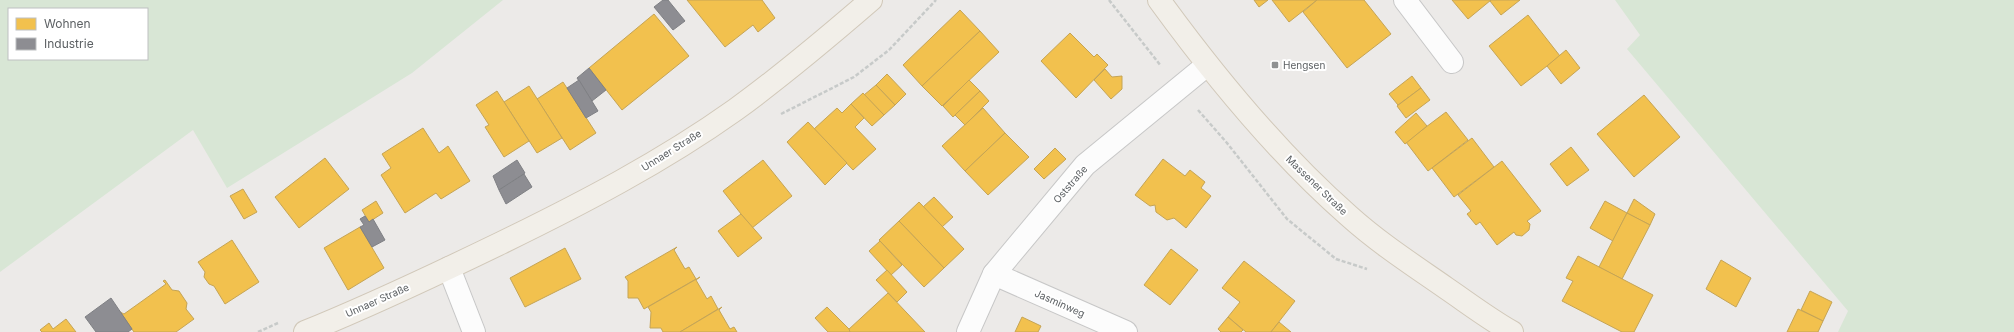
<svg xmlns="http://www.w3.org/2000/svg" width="2014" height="332" viewBox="0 0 2014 332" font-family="Inter,sans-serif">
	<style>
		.green { fill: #d8e6d5; fill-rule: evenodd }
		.homes { fill: #f2c14e; stroke: #c5a455 }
		.industry { fill: #8d8d92; stroke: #7f8084 }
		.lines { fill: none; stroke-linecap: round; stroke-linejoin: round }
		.minor-casing { stroke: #c7c7c7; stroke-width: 24 }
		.major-casing { stroke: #d1c8b9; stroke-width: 24 }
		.path { stroke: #c7cac9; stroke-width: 2.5; stroke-dasharray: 4 2; stroke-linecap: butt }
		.minor { stroke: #fcfcfc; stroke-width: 22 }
		.major { stroke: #f2efe9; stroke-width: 22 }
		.poi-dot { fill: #8f9192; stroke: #fff; stroke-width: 1.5 }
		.labels { text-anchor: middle; stroke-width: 4; stroke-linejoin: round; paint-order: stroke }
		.poi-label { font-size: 10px; fill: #5d6164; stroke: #fff; text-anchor: start }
		.street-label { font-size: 10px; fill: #5d6164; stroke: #fff }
	</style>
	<rect width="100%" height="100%" fill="#eceae8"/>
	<g class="green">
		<path d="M0,0H503L412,73L227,188L193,130L0,272ZM9,9H147V59H9Z"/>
		<polygon points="1615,0 2014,0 2014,332 1838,332 1848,311 1627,49 1640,35"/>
	</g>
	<g class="homes">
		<polygon points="687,0 762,0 775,18 758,32 753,25 725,47"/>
		<polygon points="1254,0 1268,0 1259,7"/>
		<polygon points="1272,0 1317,0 1289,22"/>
		<polygon points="1317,0 1364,0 1391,34 1347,68 1303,12"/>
		<polygon points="1452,0 1491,0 1468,19"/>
		<polygon points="1491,0 1520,0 1501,15 1490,1"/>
		<polygon points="960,10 980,31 922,86 903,65"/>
		<polygon points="654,14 689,56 622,110 589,68"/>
		<polygon points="1528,15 1560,56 1521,86 1489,46"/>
		<polygon points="980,31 999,52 942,106 922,86"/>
		<polygon points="1070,33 1094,57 1097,54 1108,65 1076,98 1041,61"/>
		<polygon points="1566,50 1580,68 1561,84 1547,66"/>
		<polygon points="1105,69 1112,77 1122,76 1122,89 1111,99 1094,80"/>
		<polygon points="887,74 906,94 895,105 876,85"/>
		<polygon points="1412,76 1421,88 1398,105 1389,94"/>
		<polygon points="969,80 980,91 953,117 943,106"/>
		<polygon points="563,82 596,133 570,150 537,99"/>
		<polygon points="876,85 895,105 884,115 864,95"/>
		<polygon points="529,86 562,138 537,153 504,102"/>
		<polygon points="1421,88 1430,100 1406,118 1397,106"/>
		<polygon points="497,91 529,141 504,157 485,127 489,125 476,105"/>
		<polygon points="980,91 989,101 965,125 955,115"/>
		<polygon points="863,93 884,115 872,126 851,104"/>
		<polygon points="1644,95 1680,137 1634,177 1597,134"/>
		<polygon points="851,104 864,118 855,127 876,149 853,170 814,129 837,108 842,113"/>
		<polygon points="983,108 1005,133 965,171 942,146"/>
		<polygon points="1446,112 1468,140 1428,171 1406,142"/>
		<polygon points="1416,113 1427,126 1405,144 1395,132"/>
		<polygon points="808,122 847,163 825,185 787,142"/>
		<polygon points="423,128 439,153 448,146 470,181 441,199 436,193 405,213 381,175 391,168 382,154"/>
		<polygon points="1005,133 1029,157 988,195 965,171"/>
		<polygon points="1472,138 1494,167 1454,197 1432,168"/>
		<polygon points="1571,147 1589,170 1567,186 1550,164"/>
		<polygon points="1055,148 1066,159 1044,179 1034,169"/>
		<polygon points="325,158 349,189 299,228 275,197"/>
		<polygon points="1163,159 1185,176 1190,170 1205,182 1201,188 1211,196 1186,228 1174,218 1167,220 1156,212 1155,205 1150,206 1135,195"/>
		<polygon points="763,160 792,196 752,228 723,191"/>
		<polygon points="1502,161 1541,211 1527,221 1530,224 1529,230 1522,236 1516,235 1514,232 1497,245 1480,222 1476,225 1467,214 1471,211 1458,195"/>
		<polygon points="243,189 257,212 244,219 230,196"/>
		<polygon points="934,197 953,217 942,227 923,207"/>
		<polygon points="1634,199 1655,214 1650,225 1627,213"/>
		<polygon points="376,201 383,213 369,222 362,210"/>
		<polygon points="1605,201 1627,213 1613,241 1590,228"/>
		<polygon points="919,202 964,249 944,268 899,221"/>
		<polygon points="1627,213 1650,225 1622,279 1599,267"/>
		<polygon points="741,214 762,238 738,257 718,231"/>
		<polygon points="899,221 944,268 924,287 879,240"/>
		<polygon points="360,227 384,268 348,290 324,248"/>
		<polygon points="232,240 259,282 225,304 214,286 209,284 204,277 205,272 198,262"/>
		<polygon points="880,241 902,265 891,275 869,251"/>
		<polygon points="677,247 674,250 685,269 689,267 696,279 644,309 638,298 628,298 628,281 625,277"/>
		<polygon points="565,248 581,279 525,307 510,278"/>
		<polygon points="1171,249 1198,270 1170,305 1144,285"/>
		<polygon points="1578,256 1653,295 1634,332 1622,332 1562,301 1573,281 1566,278"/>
		<polygon points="1721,260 1751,278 1736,307 1706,289"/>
		<polygon points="1244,261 1295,301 1271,332 1246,332 1228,317 1240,302 1222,288"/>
		<polygon points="887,270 907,292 897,302 876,280"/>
		<polygon points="700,277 696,280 707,299 711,296 718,309 680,332 663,332 661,328 650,328 651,312 648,307"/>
		<polygon points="165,280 172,290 179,291 187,303 186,309 194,319 176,332 134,332 120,312 124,314 166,284 163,281"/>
		<polygon points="1810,291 1832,302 1823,321 1801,310"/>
		<polygon points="888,293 925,332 850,332 848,330"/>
		<polygon points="722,307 719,310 730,329 734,327 737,332 680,332"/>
		<polygon points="827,307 849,329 850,332 828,332 815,318"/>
		<polygon points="1798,309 1823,321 1818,332 1787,332"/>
		<polygon points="1022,317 1041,326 1038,332 1015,332"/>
		<polygon points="1228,317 1243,330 1241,332 1221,332 1218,329"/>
		<polygon points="66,319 76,332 42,332 40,330 49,323 53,329"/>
		<polygon points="1279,322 1291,332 1271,332"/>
	</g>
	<g class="industry">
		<polygon points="663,0 668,0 685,21 673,30 654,7"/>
		<polygon points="589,68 606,90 592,101 577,78"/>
		<polygon points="579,80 598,111 586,118 567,88"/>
		<polygon points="517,160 525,173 499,190 493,176"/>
		<polygon points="524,174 532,187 506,204 499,190"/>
		<polygon points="365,216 369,222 373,219 385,240 372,247 360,227 364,225 360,219"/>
		<polygon points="111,298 132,329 128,332 96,332 85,317"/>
	</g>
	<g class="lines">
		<defs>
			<g id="minor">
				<polyline points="1405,0 1452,62"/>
				<polyline points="449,268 474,332"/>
				<polyline points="994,274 1126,332"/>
				<polyline points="968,332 994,274 1085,165 1207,65"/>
			</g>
			<g id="major">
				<path d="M1159,0C1215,77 1277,153 1349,216C1379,243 1413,265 1446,288C1468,303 1489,319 1512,332"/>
				<path d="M305,332C372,305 437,274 501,243C581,204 662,162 735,110C782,76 827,38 871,0"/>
			</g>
		</defs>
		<use href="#minor" class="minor-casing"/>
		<use href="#major" class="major-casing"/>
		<g class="path">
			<polyline points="1109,0 1161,66"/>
			<polyline points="1198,110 1227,143 1287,219 1336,259 1367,269"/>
			<polyline points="781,114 854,77 889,50 936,0"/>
			<polyline points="258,332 278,323"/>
		</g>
		<use href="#minor" class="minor"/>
		<use href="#major" class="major"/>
	</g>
	<rect class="poi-dot" x="1271" y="61" width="8" height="8" rx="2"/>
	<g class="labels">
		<g class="poi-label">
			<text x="1283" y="69">Hengsen</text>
		</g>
		<g class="street-label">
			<text transform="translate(671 150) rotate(-32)" y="4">Unnaer Straße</text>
			<text transform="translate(1070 184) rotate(-49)" y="4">Oststraße</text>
			<text transform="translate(1317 185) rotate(44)" y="4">Massener Straße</text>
			<text transform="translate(377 300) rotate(-24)" y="4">Unnaer Straße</text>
			<text transform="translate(1060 303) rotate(24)" y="4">Jasminweg</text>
		</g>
	</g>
	<rect x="8" y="8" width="140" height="52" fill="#ffffff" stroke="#bec0c1"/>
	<rect x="16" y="18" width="20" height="12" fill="#f2c14e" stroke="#bec0c1"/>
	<text x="44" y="28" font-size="12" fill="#5d6164">Wohnen</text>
	<rect x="16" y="38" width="20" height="12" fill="#8d8d92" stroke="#bec0c1"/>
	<text x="44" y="48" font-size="12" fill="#5d6164">Industrie</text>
</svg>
